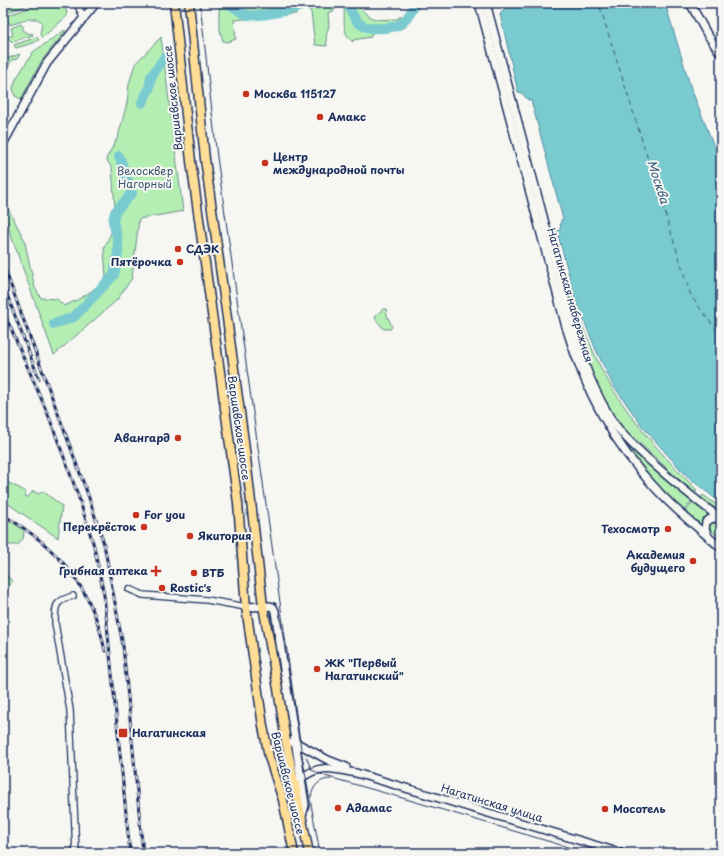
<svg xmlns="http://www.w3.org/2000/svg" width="724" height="856" viewBox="0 0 724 856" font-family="'Playpen Sans',sans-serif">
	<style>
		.green { fill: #b4eeb3; stroke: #688e88 }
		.water { fill: #7acbd0; stroke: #548da2 }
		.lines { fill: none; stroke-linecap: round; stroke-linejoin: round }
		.river { stroke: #7acbd0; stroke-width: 10 }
		.ferry { stroke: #33567a; stroke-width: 1; stroke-dasharray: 5 4; stroke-linecap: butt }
		.minor-casing { stroke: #1b2f5e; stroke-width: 8 }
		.tertiary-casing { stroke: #1b2f5e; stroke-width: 10 }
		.secondary-casing { stroke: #1b2f5e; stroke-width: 10 }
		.primary-casing { stroke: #1b2f5e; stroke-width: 11 }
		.minor { stroke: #f6f6f2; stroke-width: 5.5 }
		.tertiary { stroke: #f6f6f2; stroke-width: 7 }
		.secondary { stroke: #f6f6f2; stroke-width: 7 }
		.primary { stroke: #fedd96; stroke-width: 8 }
		.tram { stroke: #1b2f5e; stroke-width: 1 }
		.rail-casing { stroke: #1b2f5e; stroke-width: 3 }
		.rail { stroke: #f6f6f2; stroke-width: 1.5; stroke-dasharray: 4.5; stroke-linecap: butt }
		.poi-dot { fill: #c8321e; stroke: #f6f6f2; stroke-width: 1.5 }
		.labels { text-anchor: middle; stroke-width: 4; stroke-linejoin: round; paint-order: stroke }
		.poi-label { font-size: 11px; font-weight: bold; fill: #1b2f5e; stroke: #f6f6f2; text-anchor: start }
		.street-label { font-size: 11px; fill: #1b2f5e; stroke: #f6f6f2 }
		.park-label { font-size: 11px; fill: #3a556f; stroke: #f6f6f2 }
		.water-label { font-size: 12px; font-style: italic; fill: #33567a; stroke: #f6f6f2 }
	</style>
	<rect width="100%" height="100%" fill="#f6f6f2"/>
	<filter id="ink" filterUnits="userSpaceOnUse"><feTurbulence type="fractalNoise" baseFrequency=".025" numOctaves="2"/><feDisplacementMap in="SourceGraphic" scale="8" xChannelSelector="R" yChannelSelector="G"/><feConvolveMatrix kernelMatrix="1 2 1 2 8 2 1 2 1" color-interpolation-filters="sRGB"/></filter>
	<g filter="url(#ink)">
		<g class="green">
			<polygon points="19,3 34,3 3,14 3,9"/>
			<polygon points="42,3 53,3 65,8 66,9 67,16 42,38 40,34 42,23 38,19 29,19 10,25 9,22 3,23 3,17"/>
			<path d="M221,3H238L259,6L265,3H355C374,22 372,20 398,19L399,17L405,16L411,3H417L406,24V27L380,29L371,34V37L353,40V42C341,33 345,21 344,8L336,6L334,11L328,13L329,25L326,37L327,46L315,45L311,12L308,9L299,10L296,14L234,20L236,39L227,42L223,41C219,29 217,14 221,3Z"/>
			<polygon points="21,24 23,26 23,31 25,31 29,34 32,33 33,35 12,42 7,37 13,35 11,28"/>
			<polygon points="65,30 65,32 42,60 21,99 15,96 13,88 16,79 33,52"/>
			<polygon points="37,37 39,40 33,43 16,48 14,45"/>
			<path d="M161,37L183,211L139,219L132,278L117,300L54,355L3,213V199L24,239L35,288L41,298L57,299L64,306C81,299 93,291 106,278L104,248L116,222L112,168L106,159L118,137L127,103L129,84L135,64Z"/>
			<polygon points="20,54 17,59 12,60 3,76 3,60"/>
			<path d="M563,270C570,281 571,294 575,305C580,321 587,337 594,353C617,406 657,450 697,490L694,493L622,427L609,409L591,374L580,344L563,279Z"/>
			<polygon points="383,309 386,309 387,315 392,327 390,329 384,329 376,320 375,316"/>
			<polygon points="616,432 630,448 692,501 683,512 639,465"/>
			<polygon points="7,482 25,491 26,497 28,497 33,491 39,494 43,491 62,506 58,538 4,501 3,500 3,489"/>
			<polygon points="703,495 721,508 721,512 700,499"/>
			<polygon points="693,502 710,515 703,519 701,527 684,513"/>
			<polygon points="3,517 20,527 24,532 23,539 18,545 3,545"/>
			<polygon points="713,523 716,523 721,526 721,540 710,529 710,525"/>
			<polygon points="3,571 12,581 3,598"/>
		</g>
		<polygon class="water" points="506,3 665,3 691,88 721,164 721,503 694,482 681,470 642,426 613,385 596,350 576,301 557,231 560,230 561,220 563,219 531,100 528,100 522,93 518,92 500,14 507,7"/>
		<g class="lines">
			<g class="river">
				<path d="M347,3C351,10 353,19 360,24C368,30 390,29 399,25C407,21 412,10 416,3"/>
				<path d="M229,4C235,7 242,14 248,15C259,17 298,9 307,3"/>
				<polyline points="142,103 149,89 151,77 164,58"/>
				<polyline points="54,324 74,317 114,275 118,253 118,241 113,221 115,212 132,193 119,156"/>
			</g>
			<polyline class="ferry" points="592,3 600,7 691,296 721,336"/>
			<defs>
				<g id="minor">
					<polyline points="77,3 84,20"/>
					<polyline points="129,589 143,595 207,600 246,607"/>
					<path d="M73,596C55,601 55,605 55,623L70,710L76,853"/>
				</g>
				<g id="tertiary">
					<polyline points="3,144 47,63 96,3"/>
					<polyline points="708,536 705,529 706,522 712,518 721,519"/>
					<polyline points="246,607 270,606 273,607 275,611 304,798 305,805 302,816"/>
					<polyline points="292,742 295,742 328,760 346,767"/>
					<path d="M300,779C320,763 334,769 356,773L621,853"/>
				</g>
				<g id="secondary">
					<path d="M479,3L566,327C585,390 612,443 658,491C677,512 700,529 721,548"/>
					<path d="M486,3L573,328C581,357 591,384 606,410C618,433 638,450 657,467C677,485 699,502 721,519"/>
					<polyline points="690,3 707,34 721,54"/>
				</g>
				<g id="primary">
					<polyline points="174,3 191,161 238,503 246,607 263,726 269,757 283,800 294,853"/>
					<polyline points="189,3 205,159 244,441 263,606 278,689 286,742 309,853"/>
				</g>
			</defs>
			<use href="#minor" class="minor-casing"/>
			<use href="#tertiary" class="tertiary-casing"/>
			<use href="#secondary" class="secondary-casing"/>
			<use href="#primary" class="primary-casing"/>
			<use href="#minor" class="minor"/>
			<use href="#tertiary" class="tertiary"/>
			<use href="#secondary" class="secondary"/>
			<use href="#primary" class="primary"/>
			<g class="tram">
				<polyline points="200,3 217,157 263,483 302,756 320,853"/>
				<polyline points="306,757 312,770 325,776 399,797 588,853"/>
				<path d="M311,797C313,785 320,779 331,779"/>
			</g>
			<defs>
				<g id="rail">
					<polyline points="3,3 4,3"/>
					<polyline points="3,264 88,495 104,544 123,646 143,853"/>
					<polyline points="3,284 39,379"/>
					<polyline points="3,310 49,417 78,495 94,546 104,595 130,853"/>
					<path d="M3,515C57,546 93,588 105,651"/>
				</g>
			</defs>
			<use href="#rail" class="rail-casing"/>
			<use href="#rail" class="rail"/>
		</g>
	</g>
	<g class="poi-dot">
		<circle cx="246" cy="94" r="4"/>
		<circle cx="320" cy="117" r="4"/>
		<circle cx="265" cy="163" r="4"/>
		<circle cx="178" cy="249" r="4"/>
		<circle cx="180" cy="262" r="4"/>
		<circle cx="178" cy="438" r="4"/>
		<circle cx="136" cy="515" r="4"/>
		<circle cx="144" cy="527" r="4"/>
		<circle cx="668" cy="529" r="4"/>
		<circle cx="190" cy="536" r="4"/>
		<circle cx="693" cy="561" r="4"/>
		<path d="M154 565h4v4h4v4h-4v4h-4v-4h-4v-4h4z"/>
		<circle cx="194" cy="573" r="4"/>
		<circle cx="162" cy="588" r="4"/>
		<circle cx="317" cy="669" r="4"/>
		<rect x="118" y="728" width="10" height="10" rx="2"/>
		<circle cx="338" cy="808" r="4"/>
		<circle cx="605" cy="809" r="4"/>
	</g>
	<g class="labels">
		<g class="poi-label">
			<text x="254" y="98">Москва 115127</text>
			<text x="328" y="121">Амакс</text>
			<text x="273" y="161">Центр<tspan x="273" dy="13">международной почты</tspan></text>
			<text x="186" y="253">СДЭК</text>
			<text x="172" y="266" text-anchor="end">Пятёрочка</text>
			<text x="170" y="442" text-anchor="end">Авангард</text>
			<text x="144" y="519">For you</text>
			<text x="136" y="531" text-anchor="end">Перекрёсток</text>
			<text x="660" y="533" text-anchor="end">Техосмотр</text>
			<text x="198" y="540">Якитория</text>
			<text x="685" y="559" text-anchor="end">Академия<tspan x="685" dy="13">будущего</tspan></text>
			<text x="148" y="575" text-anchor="end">Грибная аптека</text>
			<text x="202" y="577">ВТБ</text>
			<text x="170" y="592">Rostic's</text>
			<text x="325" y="667">ЖК "Первый<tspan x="325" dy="13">Нагатинский"</tspan></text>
			<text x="132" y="737">Нагатинская</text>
			<text x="346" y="812">Адамас</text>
			<text x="613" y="813">Мосотель</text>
		</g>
		<g class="street-label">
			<text transform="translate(173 98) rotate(-96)" y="4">Варшавское шоссе</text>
			<text transform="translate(570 295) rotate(74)" y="4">Нагатинская набережная</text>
			<text transform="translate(239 428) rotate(82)" y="4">Варшавское шоссе</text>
			<text transform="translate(288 783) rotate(76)" y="4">Варшавское шоссе</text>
			<text transform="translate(492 803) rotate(17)" y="4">Нагатинская улица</text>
		</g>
		<g class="park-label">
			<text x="145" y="175">Велосквер<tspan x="145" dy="13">Нагорный</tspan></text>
		</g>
		<g class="water-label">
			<text transform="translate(658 182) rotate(72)" y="4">Москва</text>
		</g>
	</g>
	<rect width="724" height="856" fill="none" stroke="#f6f6f2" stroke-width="16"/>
	<rect x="8" y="8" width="708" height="840" fill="none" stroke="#1b2f5e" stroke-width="1.5" filter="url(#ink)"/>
</svg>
